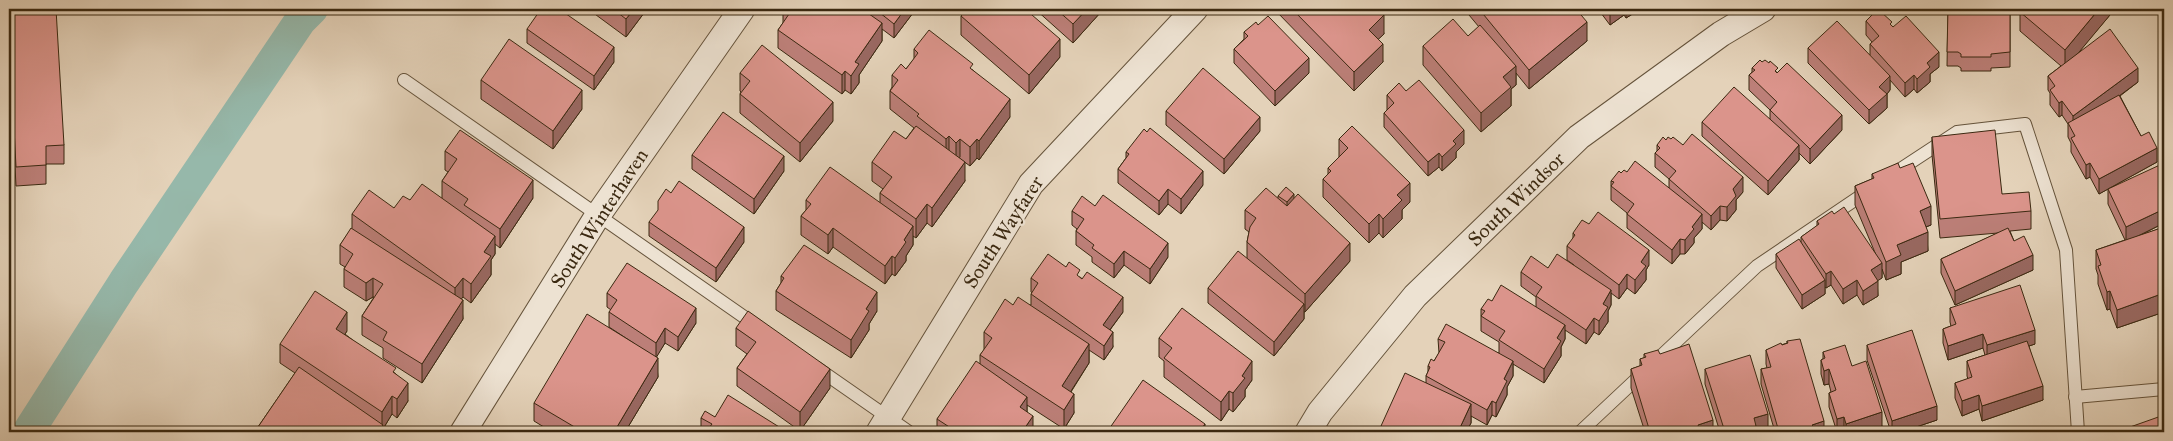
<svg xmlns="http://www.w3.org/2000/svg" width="2173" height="441" viewBox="0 0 2173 441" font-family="'IM FELL Great Primer',serif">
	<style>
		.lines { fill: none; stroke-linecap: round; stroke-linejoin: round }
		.canal { stroke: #96b8aa; stroke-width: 32 }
		.service-casing { stroke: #65533b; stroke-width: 14 }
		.minor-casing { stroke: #65533b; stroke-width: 27 }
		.service { stroke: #ede2d2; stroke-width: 12 }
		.minor { stroke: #ede2d2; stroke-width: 25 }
		.wall { fill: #bc7f78; stroke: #3b2911 }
		.shaded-wall { fill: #996861; stroke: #3b2911 }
		.building { fill: #db948b; stroke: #3b2911 }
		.labels { text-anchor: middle; stroke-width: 4.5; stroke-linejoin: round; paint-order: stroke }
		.street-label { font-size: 20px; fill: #3b2911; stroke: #ede2d2 }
	</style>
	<rect width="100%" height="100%" fill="#e4d2b9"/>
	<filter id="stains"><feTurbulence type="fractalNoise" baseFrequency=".004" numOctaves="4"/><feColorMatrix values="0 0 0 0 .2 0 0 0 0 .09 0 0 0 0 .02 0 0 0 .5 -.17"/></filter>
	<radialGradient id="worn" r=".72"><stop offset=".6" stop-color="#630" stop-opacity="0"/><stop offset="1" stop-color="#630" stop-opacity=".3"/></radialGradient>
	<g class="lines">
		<polyline class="canal" points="28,432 124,282 300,21 312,9"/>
		<defs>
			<g id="service">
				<polyline points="404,80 757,326"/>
				<polyline points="1893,174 1957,132 2025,124 2066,250 2078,432"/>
				<polyline points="817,368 909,432"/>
				<polyline points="2075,397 2164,389"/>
				<polyline points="1580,432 1757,266 1868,191"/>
			</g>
			<g id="minor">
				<polyline points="463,432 598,215 742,9"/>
				<polyline points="879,432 1031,184 1195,9"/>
				<polyline points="1308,432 1320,412 1415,296 1579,137 1721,34 1763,9"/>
			</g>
		</defs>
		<use href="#service" class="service-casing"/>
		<use href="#minor" class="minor-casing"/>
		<use href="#service" class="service"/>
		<use href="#minor" class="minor"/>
	</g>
	<g class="wall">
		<polygon points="9,9 64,145 64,164 46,164 46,184 16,186 14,147 9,147"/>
		<polygon points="588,9 647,9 626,37"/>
		<polygon points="783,9 916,9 894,38 882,29 882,41 859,75 859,83 851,94 845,90 842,94 778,48 778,30 783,23"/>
		<polygon points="1035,9 1100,9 1100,13 1073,43"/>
		<polygon points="1274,9 1381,9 1379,11 1384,34 1378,39 1383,62 1354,91"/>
		<polygon points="1469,9 1576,9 1587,41 1529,89 1516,73 1516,85 1511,89 1511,106 1481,132 1423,65 1423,46 1468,36 1479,27 1469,15"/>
		<polygon points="1598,9 1639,9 1639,10 1626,18 1624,15 1610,25"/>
		<polygon points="1948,9 2010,9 2010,67 1991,68 1991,71 1961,71 1961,68 1958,66 1947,66"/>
		<polygon points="2115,9 2076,55 2138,82 2120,96 2141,136 2157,162 2099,194 2090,177 2086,179 2071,152 2071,143 2068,137 2068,124 2062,115 2059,117 2050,105 2050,93 2048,90 2048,76 2061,66 2020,31 2020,12"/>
		<polygon points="961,16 1060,57 1029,94 961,35"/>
		<polygon points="1866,21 1892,26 1939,67 1930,74 1930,82 1917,93 1914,89 1905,97 1890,80 1890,90 1887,94 1887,108 1869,124 1808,63 1808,48 1870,55 1870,44 1872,42 1866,35"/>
		<polygon points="1258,25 1309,73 1275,106 1234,63 1234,49 1244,39 1244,32"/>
		<polygon points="527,29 614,62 594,90 527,43"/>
		<polygon points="914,49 973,70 1010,117 979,160 977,158 970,166 959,158 965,181 932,227 927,223 916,238 913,236 913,245 906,256 906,261 895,276 892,274 885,284 833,247 828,254 801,235 801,216 806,210 806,200 880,203 880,193 883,189 872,181 872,162 906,139 914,128 890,109 890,91 892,87 892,75 906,69 914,59"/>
		<polygon points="1762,62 1778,73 1842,130 1810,164 1799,153 1799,160 1768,195 1702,136 1702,122 1770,119 1770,110 1749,90 1749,75 1752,72 1752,68"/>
		<polygon points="740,73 833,121 800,162 740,113 740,94 741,92 740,91"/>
		<polygon points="481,80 582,109 553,149 481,99"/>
		<polygon points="1406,91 1464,144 1456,152 1456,158 1442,171 1439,167 1428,176 1384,127 1384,113 1387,110 1387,95"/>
		<polygon points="1166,111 1260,131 1224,174 1166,125"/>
		<polygon points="1932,137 2002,194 2031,211 2031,229 2010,231 2014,241 2033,270 1955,305 1941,273 1941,259 1998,233 1940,238 1932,155"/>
		<polygon points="1339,139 1410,202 1402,210 1402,219 1383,238 1379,233 1369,243 1323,197 1323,179 1328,174 1328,168 1339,157"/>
		<polygon points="1666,140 1683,145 1743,192 1736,200 1736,210 1727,221 1720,220 1711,230 1702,222 1702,229 1694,238 1694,243 1685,254 1680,254 1672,264 1627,228 1627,213 1611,200 1611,181 1621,173 1669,188 1669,179 1655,167 1655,153 1657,151 1657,145"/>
		<polygon points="445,151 533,198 500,248 495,244 495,254 491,260 491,275 471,303 463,297 461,299 463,319 422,383 383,358 383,348 362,335 362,316 374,297 373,297 366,301 344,287 344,269 345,267 340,264 340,245 352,228 352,214 394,208 410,200 442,198 442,181 448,172 445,170"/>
		<polygon points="1126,152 1203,185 1181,214 1168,204 1159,215 1118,183 1118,169 1126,158"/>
		<polygon points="692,155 784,171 754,214 692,169"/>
		<polygon points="1900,168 1931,225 1926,227 1928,251 1901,262 1901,274 1886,280 1882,269 1882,278 1877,280 1878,296 1863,305 1857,295 1843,304 1831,285 1826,288 1825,287 1825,294 1802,309 1776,268 1776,254 1801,243 1801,237 1817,226 1817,221 1834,214 1876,255 1855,205 1855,186 1872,179 1872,174"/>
		<polygon points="2164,170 2164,223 2139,236 2164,227 2164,312 2117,328 2110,309 2107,310 2098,284 2098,275 2096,269 2096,250 2125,240 2108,204 2108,189"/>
		<polygon points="1278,196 1294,198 1350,261 1305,312 1304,312 1304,319 1274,356 1208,303 1208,288 1247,259 1247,242 1249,232 1245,229 1245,210 1278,198"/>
		<polygon points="1072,211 1168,257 1150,284 1124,265 1114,278 1092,262 1092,257 1076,245 1076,231 1077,229 1072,225"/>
		<polygon points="649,222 744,242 716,282 649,236"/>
		<polygon points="1573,233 1649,265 1646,270 1646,280 1635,294 1627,288 1619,299 1611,293 1611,305 1608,311 1608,322 1599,335 1594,332 1586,344 1565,330 1565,339 1561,347 1561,356 1544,383 1513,364 1513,376 1507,387 1507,395 1496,417 1492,415 1487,425 1471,416 1471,423 1466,432 1381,432 1381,426 1426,383 1426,376 1428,372 1428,366 1434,361 1439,353 1438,339 1499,353 1499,342 1481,331 1481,309 1492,301 1536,307 1536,297 1521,286 1521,272 1548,268 1574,265 1567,260 1567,246 1573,239"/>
		<polygon points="781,276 877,311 869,324 869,330 851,358 776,310 776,291 781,283"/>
		<polygon points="1080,277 1123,312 1110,330 1113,347 1104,360 1089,350 1089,363 1071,392 1074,413 1064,429 1027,405 1027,412 1033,432 937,432 937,419 980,364 980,355 984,350 984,332 1013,305 1031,305 1031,294 1032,293 1031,292 1031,278"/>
		<polygon points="607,293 696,323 678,351 665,343 656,357 658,377 625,432 552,432 534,421 534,403 635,344 609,327 609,312 611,310 607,307"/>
		<polygon points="1950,308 2035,344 2029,346 2043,400 1982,421 1979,409 1962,416 1955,398 1955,383 1968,379 1967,376 1967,361 1985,355 1983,348 1948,360 1943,343 1943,329 1951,326 1950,322"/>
		<polygon points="736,328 830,388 800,431 737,386 737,368 747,354 736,346"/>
		<polygon points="347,331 345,334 396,374 408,401 397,418 392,414 383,429 383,432 258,432 258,427 295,373 280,363 280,344"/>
		<polygon points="1159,338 1252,380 1245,390 1245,397 1233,412 1229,409 1221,421 1164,377 1164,361 1159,357"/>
		<polygon points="1787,341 1824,432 1775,432 1761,384 1761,369 1767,368 1766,364 1766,350 1787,343"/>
		<polygon points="1867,345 1937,420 1901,432 1891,432 1867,360"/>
		<polygon points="1823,352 1852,366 1882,426 1864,432 1844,432 1844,431 1837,432 1829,407 1829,393 1831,392 1829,384 1824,385 1821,374 1821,360 1823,359"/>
		<polygon points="1644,354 1660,354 1713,432 1645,432 1631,388 1631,369 1640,366 1640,359 1644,358"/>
		<polygon points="1705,369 1768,428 1756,432 1720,432 1705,384"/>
		<polygon points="715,417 784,432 701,432 701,418"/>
	</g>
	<g class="shaded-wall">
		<polygon points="634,9 647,9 626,37 626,19"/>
		<polygon points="905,9 916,9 894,38 894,24"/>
		<polygon points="1087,9 1100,9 1100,13 1073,43 1073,24"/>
		<polygon points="1613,9 1624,9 1624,15 1610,25 1610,11"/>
		<polygon points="1626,9 1639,9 1639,10 1626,18"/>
		<polygon points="2099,9 2115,9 2065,69 2065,50"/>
		<polygon points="1384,15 1384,34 1369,48 1369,30"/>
		<polygon points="1587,22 1587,41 1529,89 1529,70"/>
		<polygon points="882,23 882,41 859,75 859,83 851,94 851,76 855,62"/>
		<polygon points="1060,39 1060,57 1029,94 1029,75"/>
		<polygon points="1383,44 1383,62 1354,91 1354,72"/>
		<polygon points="614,47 614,62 594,90 594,76"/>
		<polygon points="1939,52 1939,67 1930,74 1930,82 1917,93 1917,79 1927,63"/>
		<polygon points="1309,58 1309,73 1275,106 1275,91"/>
		<polygon points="1516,66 1516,85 1511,89 1511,106 1481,132 1481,113 1503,77"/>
		<polygon points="2138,68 2138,82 2073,130 2073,116"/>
		<polygon points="845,71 845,90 842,94 842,75"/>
		<polygon points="1914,75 1914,89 1905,97 1905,83"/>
		<polygon points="1890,76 1890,90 1887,94 1887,108 1869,124 1869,110 1879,87"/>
		<polygon points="582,90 582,109 553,149 553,131"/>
		<polygon points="1010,99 1010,117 979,160 979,141"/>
		<polygon points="2062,101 2062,115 2059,117 2059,103"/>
		<polygon points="833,102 833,121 800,162 800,143"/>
		<polygon points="1842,115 1842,130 1810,164 1810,149"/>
		<polygon points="1260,117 1260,131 1224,174 1224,159"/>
		<polygon points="1464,130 1464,144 1456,152 1456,158 1442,171 1442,157 1453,141"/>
		<polygon points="949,136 949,155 946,158 946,139"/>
		<polygon points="960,139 960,157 956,162 956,143"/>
		<polygon points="977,139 977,158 970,166 970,147"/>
		<polygon points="1799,145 1799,160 1768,195 1768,181"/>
		<polygon points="2157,148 2157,162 2099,194 2099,179"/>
		<polygon points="1439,153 1439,167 1428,176 1428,162"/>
		<polygon points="784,156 784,171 754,214 754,199"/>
		<polygon points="965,162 965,181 932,227 932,208"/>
		<polygon points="2090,163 2090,177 2086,179 2086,165"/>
		<polygon points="1203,171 1203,185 1181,214 1181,199"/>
		<polygon points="1743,177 1743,192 1736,200 1736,210 1727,221 1727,207 1733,189"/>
		<polygon points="533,180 533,198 500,248 500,229"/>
		<polygon points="1410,183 1410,202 1402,210 1402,219 1383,238 1383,219 1397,195"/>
		<polygon points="1168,189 1168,204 1159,215 1159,201"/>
		<polygon points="1294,194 1294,202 1287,210 1287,202"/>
		<polygon points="2164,194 2164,208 2159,211 2159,196"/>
		<polygon points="927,204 927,223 916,238 916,219"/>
		<polygon points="1720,206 1720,220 1711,230 1711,216"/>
		<polygon points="1931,206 1931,225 1920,229 1920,211"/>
		<polygon points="2164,209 2164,223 2126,242 2126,227"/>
		<polygon points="1379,214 1379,233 1369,243 1369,224"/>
		<polygon points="1702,214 1702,229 1694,238 1694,243 1685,254 1685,240 1692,227"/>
		<polygon points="913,226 913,245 906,256 906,261 895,276 895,258 904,240"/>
		<polygon points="744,227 744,242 716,282 716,268"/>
		<polygon points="833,228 833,247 828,254 828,235"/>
		<polygon points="1928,232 1928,251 1901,262 1901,274 1886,280 1886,262 1897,245"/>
		<polygon points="495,236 495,254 491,260 491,275 471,303 471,284 484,252"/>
		<polygon points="1680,239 1680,254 1672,264 1672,250"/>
		<polygon points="1168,243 1168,257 1150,284 1150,269"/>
		<polygon points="1350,243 1350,261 1305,312 1305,294"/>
		<polygon points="1649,250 1649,265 1646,270 1646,280 1635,294 1635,280 1641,262"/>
		<polygon points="1124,251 1124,265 1114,278 1114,264"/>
		<polygon points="2033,255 2033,270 1955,305 1955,291"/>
		<polygon points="892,256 892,274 885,284 885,266"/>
		<polygon points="1882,263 1882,278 1871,285 1871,270"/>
		<polygon points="1831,271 1831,285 1826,288 1826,274"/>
		<polygon points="1627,274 1627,288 1619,299 1619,285"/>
		<polygon points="373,278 373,297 366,301 366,283"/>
		<polygon points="463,278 463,297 455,307 455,288"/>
		<polygon points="1825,280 1825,294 1802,309 1802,295"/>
		<polygon points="1857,280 1857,295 1843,304 1843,289"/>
		<polygon points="1878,281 1878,296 1863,305 1863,291"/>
		<polygon points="1611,290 1611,305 1608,311 1608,322 1599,335 1599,321 1603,304"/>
		<polygon points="2110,291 2110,309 2107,310 2107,292"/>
		<polygon points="877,292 877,311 869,324 869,330 851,358 851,340 866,309"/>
		<polygon points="2164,293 2164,312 2117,328 2117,310"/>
		<polygon points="1123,297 1123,312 1103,339 1103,325"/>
		<polygon points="463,300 463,319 422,383 422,364"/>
		<polygon points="1304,304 1304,319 1274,356 1274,342"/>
		<polygon points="696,308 696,323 678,351 678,337"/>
		<polygon points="347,312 347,331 336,347 336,329"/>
		<polygon points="1594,318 1594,332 1586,344 1586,330"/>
		<polygon points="1565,325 1565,339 1561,347 1561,356 1544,383 1544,369 1557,338"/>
		<polygon points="665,328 665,343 656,358 656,343"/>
		<polygon points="2035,330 2035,344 1987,360 1987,345"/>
		<polygon points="1113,332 1113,347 1104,360 1104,346"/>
		<polygon points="1983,334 1983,348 1948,360 1948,346"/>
		<polygon points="1089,344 1089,363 1062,405 1062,386"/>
		<polygon points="658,358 658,377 625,432 614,432"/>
		<polygon points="1252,361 1252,380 1245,390 1245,397 1233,412 1233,393 1242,376"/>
		<polygon points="1513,361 1513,376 1507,387 1507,395 1496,417 1496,403 1504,379"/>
		<polygon points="830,369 830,388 800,431 800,412"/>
		<polygon points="1829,369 1829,384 1824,385 1824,371"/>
		<polygon points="408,383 408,401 397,418 397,399"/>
		<polygon points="2043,386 2043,400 1982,421 1982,406"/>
		<polygon points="1229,391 1229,409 1221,421 1221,402"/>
		<polygon points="1074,394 1074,413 1064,429 1064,410"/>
		<polygon points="1979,395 1979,409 1962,416 1962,401"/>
		<polygon points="392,396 392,414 383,429 383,432 378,432 382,426 382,412"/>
		<polygon points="1027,397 1027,416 1020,407"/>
		<polygon points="1492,401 1492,415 1487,425 1487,410"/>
		<polygon points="1471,404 1471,423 1466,432 1458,432"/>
		<polygon points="1937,406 1937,420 1901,432 1892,432 1892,421"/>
		<polygon points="1882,412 1882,426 1864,432 1846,432 1846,424"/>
		<polygon points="1768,414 1768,428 1756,432 1748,432 1754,418"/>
		<polygon points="1033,416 1033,432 1022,432"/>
		<polygon points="1844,417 1844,431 1837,432 1837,419"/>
		<polygon points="1713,420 1713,432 1685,432 1698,425"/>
		<polygon points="1824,421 1824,432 1809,432 1809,428 1812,425"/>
		<polygon points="1205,424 1205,432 1199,432"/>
		<polygon points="1792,429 1792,432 1779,432"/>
	</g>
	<g class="building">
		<polygon points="9,9 56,9 64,145 46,146 46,165 16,167 14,128 9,129"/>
		<polygon points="541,9 559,9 614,47 594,76 527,29"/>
		<polygon points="613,9 634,9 626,19"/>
		<polygon points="783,9 862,9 882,23 855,62 859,64 851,76 845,71 842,75 778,30 789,14"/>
		<polygon points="875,9 905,9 894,24"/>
		<polygon points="968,9 1025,9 1060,39 1029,75 961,16"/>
		<polygon points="1056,9 1087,9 1073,24"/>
		<polygon points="1292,9 1377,9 1384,15 1369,30 1383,44 1354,72"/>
		<polygon points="1479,9 1576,9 1587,22 1529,70"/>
		<polygon points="1948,9 2010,9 2010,52 1991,54 1991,57 1961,57 1961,54 1958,52 1947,52"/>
		<polygon points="2023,9 2099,9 2065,50 2020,12"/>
		<polygon points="1880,11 1892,22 1890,24 1893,27 1906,16 1939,52 1927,63 1930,67 1917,79 1914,75 1905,83 1870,44 1879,36 1866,21 1875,12 1877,14"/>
		<polygon points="1268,16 1309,58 1275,91 1234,49 1248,36 1244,32 1256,22 1258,25"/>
		<polygon points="1453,19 1468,36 1480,25 1516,66 1503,77 1511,87 1481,113 1423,46"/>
		<polygon points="1837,21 1890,76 1879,87 1887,94 1869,110 1808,48"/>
		<polygon points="2110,29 2138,68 2073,116 2062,101 2059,103 2050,90 2055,86 2048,76"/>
		<polygon points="929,30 973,64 970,68 1010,99 979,141 977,139 970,147 960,139 956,143 949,136 946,139 917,116 919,114 890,91 898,80 892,75 901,64 906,69 918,53 914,49"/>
		<polygon points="509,39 582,90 553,131 481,80"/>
		<polygon points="762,45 833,102 800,143 740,94 750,81 740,73"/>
		<polygon points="1760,60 1762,62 1765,60 1769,63 1770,61 1778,68 1775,71 1777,73 1787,63 1842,115 1810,149 1770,110 1777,102 1749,75 1755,70 1752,68"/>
		<polygon points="1203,68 1260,117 1224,159 1166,111"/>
		<polygon points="1419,80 1464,130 1453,141 1456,144 1442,157 1439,153 1428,162 1384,113 1394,103 1387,95 1399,83 1406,91"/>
		<polygon points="1734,87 1799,145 1768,181 1702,122"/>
		<polygon points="2119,95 2141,136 2149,132 2157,148 2099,179 2090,163 2086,165 2071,138 2075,136 2068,123"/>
		<polygon points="723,112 784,156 754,199 692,155"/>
		<polygon points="916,126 965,162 932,208 927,204 916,219 880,193 892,177 872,162 894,131 906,139"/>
		<polygon points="1352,126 1410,183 1397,195 1402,200 1383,219 1379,214 1369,224 1323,179 1331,171 1328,168 1348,148 1339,139"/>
		<polygon points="1150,128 1203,171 1181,199 1168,189 1159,201 1118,169 1129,154 1126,152 1144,129 1147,132"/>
		<polygon points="460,130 533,180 500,229 464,205 468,199 442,181 457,159 445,151"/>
		<polygon points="1995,130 2002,194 2029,192 2031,211 1940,219 1932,137"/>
		<polygon points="1692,134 1743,177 1733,189 1736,196 1727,207 1720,206 1711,216 1669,179 1676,171 1655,153 1660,148 1657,145 1663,137 1666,140 1668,137 1671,139 1673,137 1683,145"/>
		<polygon points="1635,161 1702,214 1692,227 1694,229 1685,240 1680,239 1672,250 1627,214 1634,204 1611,186 1614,182 1611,181 1619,171 1621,173 1624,170 1627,172"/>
		<polygon points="1898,163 1900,168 1913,163 1931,206 1920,211 1928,232 1897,245 1901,255 1886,262 1855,186 1874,178 1872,174"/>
		<polygon points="2162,164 2164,170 2164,194 2159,196 2164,209 2126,227 2108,189"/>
		<polygon points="830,167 913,226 904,240 906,242 895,258 892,256 885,266 833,228 828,235 801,216 811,204 806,200"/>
		<polygon points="679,181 744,227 716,268 649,222 658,210 658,201 666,189 671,193"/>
		<polygon points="422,184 495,236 484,252 491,256 471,284 463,278 455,288 352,214 369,190 394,208 403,196 410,200"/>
		<polygon points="1286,187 1294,194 1287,202 1278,196"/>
		<polygon points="1266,188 1287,206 1298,194 1350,243 1305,294 1247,242 1250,227 1256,218 1245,210"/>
		<polygon points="1103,195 1168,243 1150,269 1124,251 1114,264 1092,248 1094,245 1076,231 1084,219 1072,211 1082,196 1095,206"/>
		<polygon points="1844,207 1882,263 1871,270 1878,281 1863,291 1857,280 1843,289 1831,271 1826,274 1801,237 1819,224 1817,221 1832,211 1834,214"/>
		<polygon points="1598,212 1649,250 1641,262 1646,266 1635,280 1627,274 1619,285 1567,246 1575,235 1573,233 1582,220 1589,224"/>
		<polygon points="2164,227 2164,293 2117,310 2110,291 2107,292 2098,266 2101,265 2096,250"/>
		<polygon points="351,228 463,300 422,364 383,340 387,332 362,316 383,284 373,278 366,283 344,269 353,254 340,245"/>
		<polygon points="2008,228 2014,241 2024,236 2033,255 1955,291 1941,259"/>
		<polygon points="1799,239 1825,280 1802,295 1776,254"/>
		<polygon points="804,245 877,292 866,309 869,311 851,340 776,291 784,278 781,276"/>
		<polygon points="1238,251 1304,304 1274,342 1208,288"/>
		<polygon points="1048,254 1066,267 1069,262 1080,270 1077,275 1082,279 1087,272 1123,297 1103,325 1113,332 1104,346 1031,294 1038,283 1031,278"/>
		<polygon points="1557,254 1611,290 1603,304 1608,307 1599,321 1594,318 1586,330 1536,296 1542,287 1521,272 1531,256 1548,268"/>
		<polygon points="627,263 696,308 678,337 665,328 656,343 609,312 617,300 607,293"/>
		<polygon points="1501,285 1565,325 1557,338 1561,341 1544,369 1499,340 1505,331 1481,316 1485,311 1481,309 1488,299 1492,301"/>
		<polygon points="2020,285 2035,330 1987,345 1983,334 1948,346 1943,329 1956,324 1950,308"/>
		<polygon points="315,291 347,312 336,329 396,368 393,372 408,383 397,399 392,396 382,412 280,344"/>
		<polygon points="1018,297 1089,344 1062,386 1074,394 1064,410 980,355 992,338 984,332 992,320 1005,299 1013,305"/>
		<polygon points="1182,308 1252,361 1242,376 1245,378 1233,393 1229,391 1221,402 1164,358 1172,348 1159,338"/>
		<polygon points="748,311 830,369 800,412 737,368 756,342 736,328"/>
		<polygon points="587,314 658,358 614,432 583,432 534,403"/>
		<polygon points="1446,324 1513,361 1504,379 1507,381 1496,403 1492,401 1487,410 1426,376 1430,367 1428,366 1431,359 1434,361 1445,342 1438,339"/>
		<polygon points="1912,330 1937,406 1892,421 1867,345"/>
		<polygon points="1800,339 1824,421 1812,425 1813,426 1809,428 1810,432 1797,432 1797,431 1793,432 1792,429 1779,432 1761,369 1771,367 1766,350 1781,343 1782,345 1788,343 1787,341"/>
		<polygon points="2027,341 2043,386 1982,406 1979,395 1962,401 1955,383 1972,377 1967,361"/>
		<polygon points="1689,344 1713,420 1698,425 1699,428 1685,432 1650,432 1631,369 1642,365 1640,359 1646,357 1644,354 1658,350 1660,354"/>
		<polygon points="1845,345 1852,366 1866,361 1882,412 1846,424 1844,417 1837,419 1829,393 1836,390 1829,369 1824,371 1821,360 1825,358 1823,352"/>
		<polygon points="1750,355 1768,414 1754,418 1756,426 1753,427 1755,430 1748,432 1740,432 1739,430 1733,432 1725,432 1705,369"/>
		<polygon points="976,361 1027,397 1020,407 1033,416 1022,432 957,432 937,419"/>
		<polygon points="299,367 383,425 378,432 266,432 258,427"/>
		<polygon points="1405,373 1471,404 1458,432 1393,432 1381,426"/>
		<polygon points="1143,380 1205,424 1199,432 1107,432"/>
		<polygon points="728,395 784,430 783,432 706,432 712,424 701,418 705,411 715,417"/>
		<polygon points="2164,415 2164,432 2116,432"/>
	</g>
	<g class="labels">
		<g class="street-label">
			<text transform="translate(1516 199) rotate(-44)" y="7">South Windsor</text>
			<text transform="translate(599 218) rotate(-57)" y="7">South Winterhaven</text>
			<text transform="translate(1003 232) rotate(-57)" y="7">South Wayfarer</text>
		</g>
	</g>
	<rect width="2173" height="441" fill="none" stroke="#e4d2b9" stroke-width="30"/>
	<rect x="10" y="10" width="2153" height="421" fill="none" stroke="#3b2911" stroke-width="2.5"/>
	<rect x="15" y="15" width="2143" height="411" fill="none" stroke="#3b2911"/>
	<rect width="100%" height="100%" filter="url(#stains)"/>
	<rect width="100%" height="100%" fill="url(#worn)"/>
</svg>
